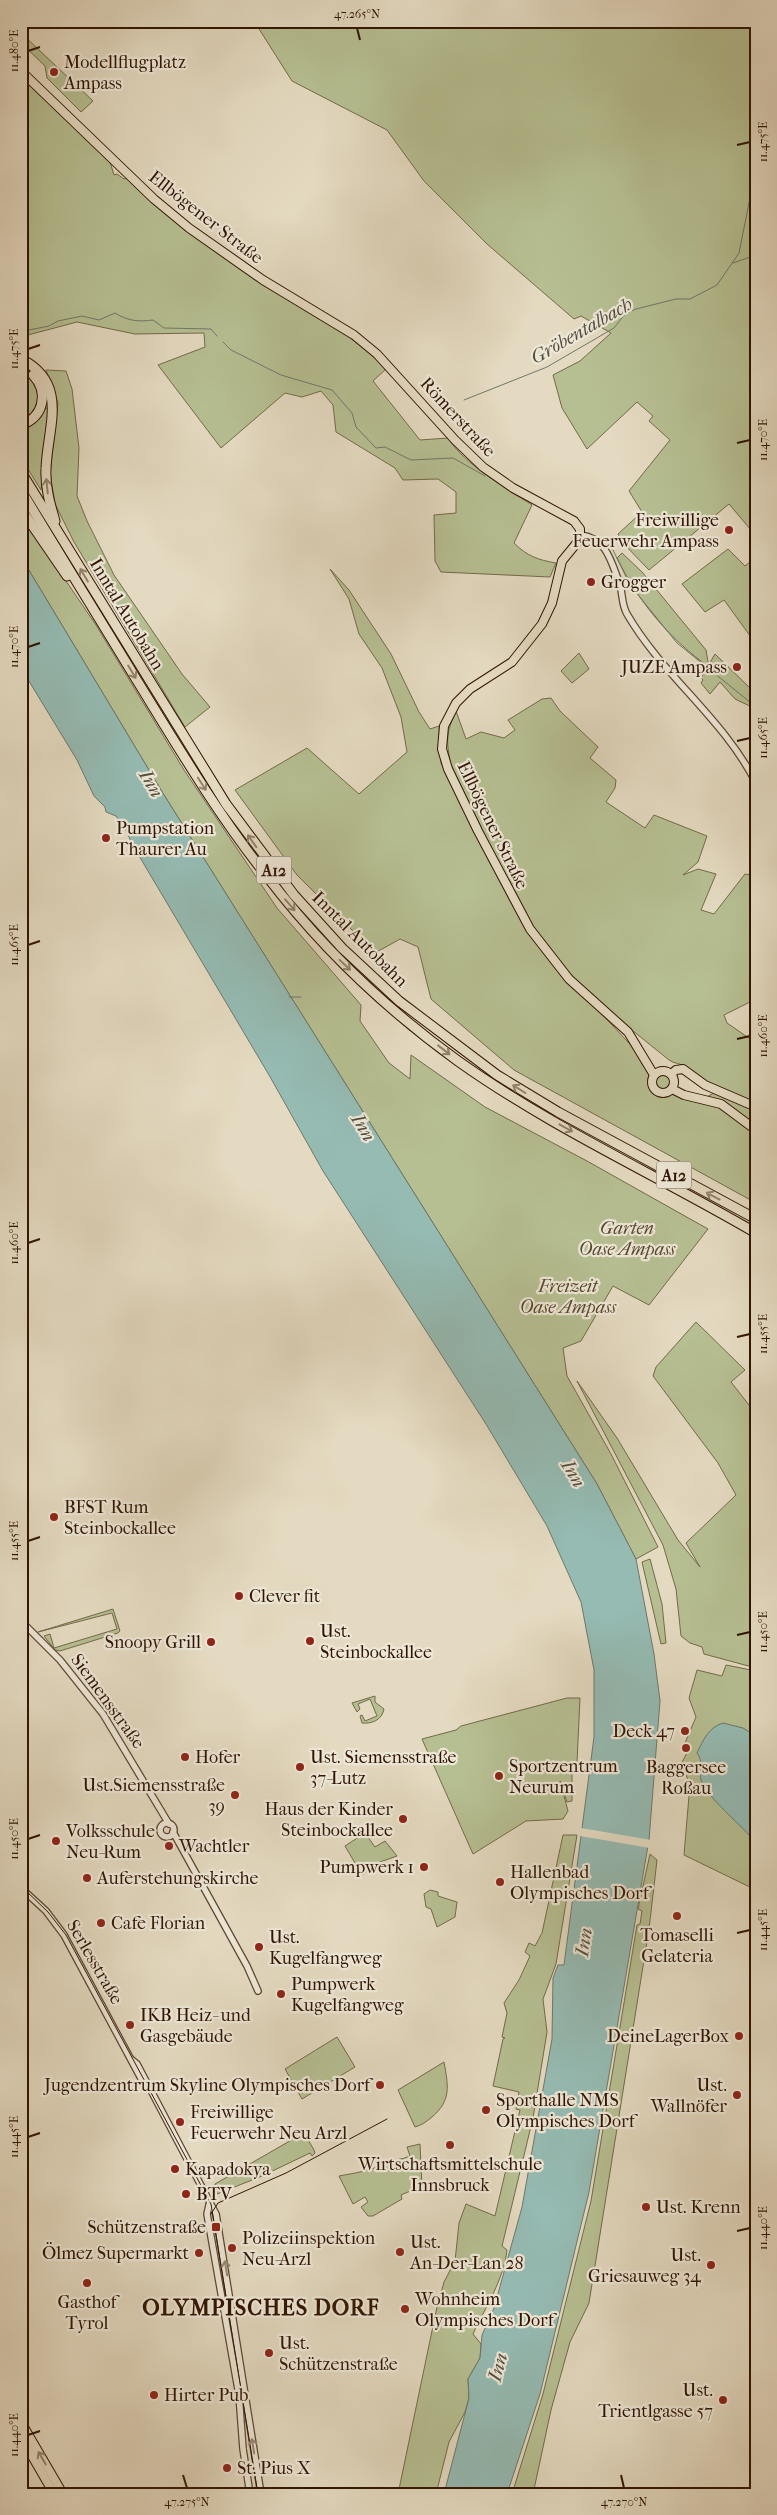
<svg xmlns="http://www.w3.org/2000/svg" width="777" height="2515" font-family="'IM FELL French Canon',serif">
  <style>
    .green { fill: #b6bf92; stroke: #736a49 }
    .water { fill: #95bbb3; stroke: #6d786b }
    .pier { fill: #e4dac1 }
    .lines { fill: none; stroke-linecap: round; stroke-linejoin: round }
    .stream { stroke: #6d786b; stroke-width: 1 }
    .minor-casing { stroke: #5d4630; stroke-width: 8 }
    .major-casing { stroke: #301400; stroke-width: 10 }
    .highway-casing { stroke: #301400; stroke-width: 11 }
    .minor { stroke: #ede7d7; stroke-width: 5.5 }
    .major { stroke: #e4dac1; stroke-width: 8 }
    .highway { stroke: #e4dac1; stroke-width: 9 }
    .tram { stroke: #301400; stroke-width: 1 }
    .oneway { stroke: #93816a }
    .oneway2 { stroke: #988876 }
    .ticks { fill: none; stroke: #301400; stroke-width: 2 }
    .poi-dot { fill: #8f2418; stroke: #ede7d7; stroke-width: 2 }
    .labels { text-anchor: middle; stroke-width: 4.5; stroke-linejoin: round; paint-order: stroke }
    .shield { fill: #ede7d7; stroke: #695340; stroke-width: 1 }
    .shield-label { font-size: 16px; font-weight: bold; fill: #301400 }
    .poi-label { font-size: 18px; fill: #301400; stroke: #ede7d7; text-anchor: start }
    .street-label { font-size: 18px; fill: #301400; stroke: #ede7d7 }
    .park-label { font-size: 18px; font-style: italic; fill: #58472c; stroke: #ede7d7 }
    .water-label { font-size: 19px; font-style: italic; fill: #534e3f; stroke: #ede7d7 }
    .district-label { font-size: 22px; font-weight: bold; letter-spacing: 1px; fill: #301400; stroke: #ede7d7 }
    .neatline { fill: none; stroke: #301400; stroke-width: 2 }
    .ticks-label { font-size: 12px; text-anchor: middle; fill: #301400 }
  </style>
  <rect width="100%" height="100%" fill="#e4dac1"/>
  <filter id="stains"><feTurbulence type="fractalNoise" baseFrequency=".004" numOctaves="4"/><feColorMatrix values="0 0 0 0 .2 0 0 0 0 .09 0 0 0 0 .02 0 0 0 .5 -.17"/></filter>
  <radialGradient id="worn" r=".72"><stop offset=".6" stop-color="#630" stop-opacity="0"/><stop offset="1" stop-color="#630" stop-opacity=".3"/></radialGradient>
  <g class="green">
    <polygon points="254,21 756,21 756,536 729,504 649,570 622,542 618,534 642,512 629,491 670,440 649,421 653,416 637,402 587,449 562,408 553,375 580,361 611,333 581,316 574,319 487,244 424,181 387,130 292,81"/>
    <polygon points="21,33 93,101 81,112 47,78 45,66 21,43"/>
    <path d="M21,77L110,162L114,175L117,174L124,179L127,178L180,225L249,275L348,336L387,368L373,381L420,440L448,438C465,465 506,488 532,505L514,543C527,556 538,560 556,563L550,577L441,572L435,561L434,515L456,513V492L438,479L403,480L395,468L336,432L333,405L321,391L302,397L285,393L221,448L158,365L205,347L204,333L135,334L77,322L28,335L21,330Z"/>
    <polygon points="21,369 37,384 40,403 32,415 21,421"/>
    <polygon points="46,370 66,371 72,389 79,448 77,496 87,521 114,575 182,674 210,707 185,727 74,542 55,504 50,473 58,403"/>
    <polygon points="46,408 50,409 41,490 21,458 21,428 26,426"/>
    <polygon points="21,515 96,625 184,770 277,908 361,1005 360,1021 389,1063 410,1079 411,1055 485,1107 587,1161 708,1229 649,1305 613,1286 581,1341 563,1348 567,1376 611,1454 658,1547 636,1559 597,1484 164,795 21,557"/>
    <polygon points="728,549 745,566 756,557 756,644 724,600 705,612 682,584"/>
    <path d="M622,553L642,572L706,650L708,662L706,665C668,637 638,601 617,558Z"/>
    <path d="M330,569L349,590L391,654L419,712L430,729L439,726L441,763L475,832L510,894L569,979L657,1073L664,1071L672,1075L674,1086L668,1093L697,1102L714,1093C705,1085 696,1073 686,1067C681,1063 674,1064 669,1060C637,1034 603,1008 574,978C517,920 486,837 451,765C446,741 446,733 456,711L466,739L481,732L504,738L515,730L508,720L542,699L551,698L560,711L598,747L590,758L616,780L615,788L606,802L645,828L654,815L707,836L698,862L683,875L698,869L716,874L701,910L714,914L745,874L756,876V999L724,1015L727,1023L756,1043V1203L514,1070L431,999L418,947L400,939L375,953L297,875L235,790L307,748L359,794L407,752L401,717L382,668L359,634L349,599Z"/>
    <polygon points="579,653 589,669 572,683 561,671"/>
    <polygon points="715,654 751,689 749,695 756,702 756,709 735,699 720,682 710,694 701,683 703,680 701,678"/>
    <polygon points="696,1322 745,1370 731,1382 756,1414 756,1668 704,1654 702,1647 690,1643 681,1636 676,1589 663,1545 577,1381 617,1438 678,1540 700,1567 686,1543 736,1495 718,1463 653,1376 656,1367"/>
    <polygon points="650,1559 662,1604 666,1643 661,1644 642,1562"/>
    <polygon points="113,1609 120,1631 118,1633 60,1651 55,1650 44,1636 50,1634 54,1648 117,1629 112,1613 38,1632"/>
    <polygon points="726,1665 756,1671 756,1890 684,1855 690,1784 681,1764 689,1749 685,1743 696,1717 689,1698 697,1670 722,1676"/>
    <path d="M375,1696V1702L384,1709C382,1720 372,1724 362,1723L360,1716L362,1715L365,1721L377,1716L370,1699L358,1704L360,1709L357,1712L352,1703Z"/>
    <polygon points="567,1698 580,1698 577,1762 557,1768 566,1766 572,1774 572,1801 567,1802 560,1781 568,1811 563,1819 526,1821 473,1854 422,1739 456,1730 461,1726"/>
    <polygon points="365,1833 375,1847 385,1841 397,1856 380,1862 362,1875 345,1846"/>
    <path d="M563,1835H577L556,1964L543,1999L547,2032L533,2118L502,2246L507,2250C504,2279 485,2308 473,2334L481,2344L480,2358L468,2379L469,2398L465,2412L449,2442L436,2494H398L437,2307L444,2282L455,2261L459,2223L466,2204L495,2216L520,2110L516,2109L519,2092L493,2086L503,2039L505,2038L502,2037L507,2013L504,2003L519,1980L530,1956L525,1952L529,1943L535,1946L542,1933Z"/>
    <polygon points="650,1854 657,1860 649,1929 589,2303 570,2342 551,2410 533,2494 512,2494 543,2394 591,2201 637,1925 640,1924 642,1911 638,1909"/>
    <polygon points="430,1890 438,1892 438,1896 457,1902 455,1917 437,1927 431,1909 426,1907 424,1894"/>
    <polygon points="337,2037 355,2067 302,2099 285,2069"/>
    <path d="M444,2062C448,2085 452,2100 432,2117C426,2122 422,2125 415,2127L398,2090Z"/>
    <polygon points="303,2131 314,2150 315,2153 312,2156 310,2153 262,2176 217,2194 215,2184 295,2138 294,2135"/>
    <path d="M420,2144L422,2186L401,2195L402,2199L373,2216H368L361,2207L368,2202L365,2197L353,2204L339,2176C355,2173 369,2171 382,2165V2162C392,2160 402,2160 410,2156L407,2147Z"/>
  </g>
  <g class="water">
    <polygon points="21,557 164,795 597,1484 636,1559 654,1654 660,1701 649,1840 589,2192 540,2394 507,2494 444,2494 469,2398 468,2379 480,2358 482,2335 494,2308 522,2207 552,2039 553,1978 558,1965 564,1965 594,1737 594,1670 581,1602 547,1526 486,1424 323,1171 269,1075 132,844 126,830 116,816 106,812 105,807 94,796 77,760 21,668"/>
    <path d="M723,1723L743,1728L756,1736V1843C743,1826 707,1798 701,1780C698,1770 704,1762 697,1753C703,1740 709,1727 723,1723Z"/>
  </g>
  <polygon class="pier" points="581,1828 651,1840 650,1848 580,1836"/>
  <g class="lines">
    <g class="stream">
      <polyline points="733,263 756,255"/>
      <path d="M21,326L29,330L49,326L58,321L82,316L99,320L115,313C128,321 138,322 153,320L164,328L211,329L217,336"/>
      <polyline points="223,342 231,350 281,375 332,390 352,413 356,427 376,448 385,447 411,460 453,458 485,476"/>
      <polyline points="464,400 547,367 614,328 625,314 636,309 676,299 690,299 717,285 739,253 756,168"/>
      <polyline points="613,550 630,585 677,643 756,707"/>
      <polyline points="289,997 301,997"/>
    </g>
    <g class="minor-casing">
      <g id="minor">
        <path d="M581,535C606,538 611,561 619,582C623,592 621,604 627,614C663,676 724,719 756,783"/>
        <polyline points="21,1621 60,1660 103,1714 169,1824"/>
        <circle cx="167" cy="1830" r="7"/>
        <polyline points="173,1832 247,1966 258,1991"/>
        <polyline points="21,1888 46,1911 64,1935 144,2084"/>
        <polyline points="131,2059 137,2064 216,2214 261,2494"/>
        <polyline points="209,2205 207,2214 239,2395 243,2449 250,2494"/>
      </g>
    </g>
    <g class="major-casing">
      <g id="major">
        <polyline points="21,71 154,199 189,228 263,280 354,335 377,354 455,440 483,467 513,488 574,521 580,529 580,539 562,561 552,603 542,624 512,662 470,689 456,703 444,726 442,749 448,769 478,831 530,929 569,979 628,1032 654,1075"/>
        <circle cx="663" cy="1082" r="11"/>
        <polyline points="671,1074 676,1070 683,1069 705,1085 756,1107"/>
        <polyline points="672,1089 684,1095 721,1104 756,1130"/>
        <polyline points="21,2422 63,2494"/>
        <polyline points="21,2437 54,2494"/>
      </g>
    </g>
    <g class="highway-casing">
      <g id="highway">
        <path d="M21,359C70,384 47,428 46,469C45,487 50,504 55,521"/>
        <path d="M21,425C44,417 49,392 33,375"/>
        <polyline points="21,472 226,804 294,895 342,948 399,1001 497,1075 558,1112 756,1219"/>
        <path d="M21,490C58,552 96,613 133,674C175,742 216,812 266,875C320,946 386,1009 458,1061C552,1128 657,1175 756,1233"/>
        <polyline points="21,509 67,576"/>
      </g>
    </g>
    <use href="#minor" class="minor"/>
    <use href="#major" class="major"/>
    <use href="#highway" class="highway"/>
    <g class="tram">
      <polyline points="21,1886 48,1912 66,1935 211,2204 258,2494"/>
      <polyline points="211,2214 218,2203 286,2173 387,2119"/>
    </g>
  </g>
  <defs><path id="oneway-shaft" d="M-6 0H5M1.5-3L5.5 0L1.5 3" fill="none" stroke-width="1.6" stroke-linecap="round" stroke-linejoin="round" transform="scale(1.25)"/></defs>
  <g class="oneway">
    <use href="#oneway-shaft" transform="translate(47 486) rotate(-96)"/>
    <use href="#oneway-shaft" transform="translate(84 575) rotate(-121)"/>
    <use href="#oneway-shaft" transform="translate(132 672) rotate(59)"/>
    <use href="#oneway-shaft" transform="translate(202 784) rotate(57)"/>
    <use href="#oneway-shaft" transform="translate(252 841) rotate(-125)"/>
    <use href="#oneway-shaft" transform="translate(290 905) rotate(49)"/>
    <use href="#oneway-shaft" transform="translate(345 965) rotate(43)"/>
    <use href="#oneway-shaft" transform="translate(444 1050) rotate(38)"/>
    <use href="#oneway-shaft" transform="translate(519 1089) rotate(-148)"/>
    <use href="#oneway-shaft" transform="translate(566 1128) rotate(29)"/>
    <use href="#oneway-shaft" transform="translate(713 1196) rotate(-152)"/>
    <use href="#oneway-shaft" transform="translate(42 2458) rotate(-120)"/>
  </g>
  <g class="oneway2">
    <use href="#oneway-shaft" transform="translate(226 2268) rotate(-99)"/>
    <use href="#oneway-shaft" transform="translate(253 2446) rotate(-99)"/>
  </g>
  <path class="ticks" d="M357,28L360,40M28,51L40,47M737,145L750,142M28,349L40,345M737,443L750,440M28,647L40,643M737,741L750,738M28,945L40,941M737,1039L750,1036M28,1243L40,1239M737,1337L750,1334M28,1541L40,1537M737,1635L750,1632M28,1839L40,1835M737,1933L750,1930M28,2137L40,2133M737,2231L750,2228M28,2435L40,2431M183,2475L187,2488M621,2475L624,2488"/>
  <g class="poi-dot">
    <circle cx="54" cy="72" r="5"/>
    <circle cx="729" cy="530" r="5"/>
    <circle cx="591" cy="582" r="5"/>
    <circle cx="737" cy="667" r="5"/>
    <circle cx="106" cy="838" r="5"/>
    <circle cx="54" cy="1517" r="5"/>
    <circle cx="239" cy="1596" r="5"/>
    <circle cx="310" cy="1641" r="5"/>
    <circle cx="211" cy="1642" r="5"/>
    <circle cx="685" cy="1731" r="5"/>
    <circle cx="686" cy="1748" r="5"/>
    <circle cx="185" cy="1757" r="5"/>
    <circle cx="300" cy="1767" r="5"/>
    <circle cx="499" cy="1776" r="5"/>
    <circle cx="235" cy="1795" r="5"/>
    <circle cx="403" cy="1819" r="5"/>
    <circle cx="56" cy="1841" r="5"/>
    <circle cx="169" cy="1846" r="5"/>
    <circle cx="424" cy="1867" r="5"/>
    <circle cx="87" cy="1878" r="5"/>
    <circle cx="500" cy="1882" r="5"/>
    <circle cx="677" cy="1916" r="5"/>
    <circle cx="101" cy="1923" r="5"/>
    <circle cx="259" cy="1947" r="5"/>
    <circle cx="281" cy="1994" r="5"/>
    <circle cx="130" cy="2025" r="5"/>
    <circle cx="739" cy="2036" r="5"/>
    <circle cx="380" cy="2085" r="5"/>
    <circle cx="737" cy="2095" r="5"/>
    <circle cx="486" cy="2110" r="5"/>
    <circle cx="180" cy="2122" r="5"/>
    <circle cx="450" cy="2145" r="5"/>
    <circle cx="175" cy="2169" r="5"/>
    <circle cx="186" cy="2194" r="5"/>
    <circle cx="646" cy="2207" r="5"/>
    <rect x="211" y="2222" width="10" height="10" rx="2.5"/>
    <circle cx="232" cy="2248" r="5"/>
    <circle cx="400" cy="2252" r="5"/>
    <circle cx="199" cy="2253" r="5"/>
    <circle cx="711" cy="2265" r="5"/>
    <circle cx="87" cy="2283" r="5"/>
    <circle cx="405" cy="2309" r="5"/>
    <circle cx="269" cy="2353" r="5"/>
    <circle cx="154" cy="2395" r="5"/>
    <circle cx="723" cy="2400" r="5"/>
    <circle cx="227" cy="2468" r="5"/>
  </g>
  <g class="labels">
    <g class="shield">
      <rect x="256.5" y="856.5" width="35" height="27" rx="4"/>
      <rect x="656.5" y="1161.5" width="35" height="27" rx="4"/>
    </g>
    <g class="shield-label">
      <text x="274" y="876">A12</text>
      <text x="674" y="1181">A12</text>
    </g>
    <g class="poi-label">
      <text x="64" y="68">Modellflugplatz<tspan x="64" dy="21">Ampass</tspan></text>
      <text x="719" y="526" text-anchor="end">Freiwillige<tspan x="719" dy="21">Feuerwehr Ampass</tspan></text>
      <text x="601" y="588">Grogger</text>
      <text x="727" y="673" text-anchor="end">JUZE Ampass</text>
      <text x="116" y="834">Pumpstation<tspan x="116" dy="21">Thaurer Au</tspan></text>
      <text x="64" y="1513">BFST Rum<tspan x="64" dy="21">Steinbockallee</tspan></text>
      <text x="249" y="1602">Clever fit</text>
      <text x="320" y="1637">Ust.<tspan x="320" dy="21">Steinbockallee</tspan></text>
      <text x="201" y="1648" text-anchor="end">Snoopy Grill</text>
      <text x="675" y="1737" text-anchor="end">Deck 47</text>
      <text x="195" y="1763">Hofer</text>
      <text x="310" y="1763">Ust. Siemensstraße<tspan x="310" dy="21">37-Lutz</tspan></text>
      <text x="509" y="1772">Sportzentrum<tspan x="509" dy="21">Neurum</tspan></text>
      <text x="686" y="1773" text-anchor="middle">Baggersee<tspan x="686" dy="21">Roßau</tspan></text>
      <text x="225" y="1791" text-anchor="end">Ust.Siemensstraße<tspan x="225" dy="21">39</tspan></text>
      <text x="393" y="1815" text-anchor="end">Haus der Kinder<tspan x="393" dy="21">Steinbockallee</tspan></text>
      <text x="66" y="1837">Volksschule<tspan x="66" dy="21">Neu-Rum</tspan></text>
      <text x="179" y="1852">Wachtler</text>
      <text x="414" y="1873" text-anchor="end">Pumpwerk 1</text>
      <text x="510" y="1878">Hallenbad<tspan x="510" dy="21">Olympisches Dorf</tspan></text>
      <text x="97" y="1884">Auferstehungskirche</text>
      <text x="111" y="1929">Cafe Florian</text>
      <text x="677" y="1941" text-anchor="middle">Tomaselli<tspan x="677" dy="21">Gelateria</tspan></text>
      <text x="269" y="1943">Ust.<tspan x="269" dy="21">Kugelfangweg</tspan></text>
      <text x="291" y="1990">Pumpwerk<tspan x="291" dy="21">Kugelfangweg</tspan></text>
      <text x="140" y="2021">IKB Heiz- und<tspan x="140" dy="21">Gasgebäude</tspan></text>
      <text x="729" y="2042" text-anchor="end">DeineLagerBox</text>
      <text x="370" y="2091" text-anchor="end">Jugendzentrum Skyline Olympisches Dorf</text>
      <text x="727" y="2091" text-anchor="end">Ust.<tspan x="727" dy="21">Wallnöfer</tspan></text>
      <text x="496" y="2106">Sporthalle NMS<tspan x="496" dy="21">Olympisches Dorf</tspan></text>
      <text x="190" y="2118">Freiwillige<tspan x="190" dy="21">Feuerwehr Neu Arzl</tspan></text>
      <text x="450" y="2170" text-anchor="middle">Wirtschaftsmittelschule<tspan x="450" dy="21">Innsbruck</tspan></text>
      <text x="185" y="2175">Kapadokya</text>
      <text x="196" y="2200">BTV</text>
      <text x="656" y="2213">Ust. Krenn</text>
      <text x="206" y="2233" text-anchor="end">Schützenstraße</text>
      <text x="242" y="2244">Polizeiinspektion<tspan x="242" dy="21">Neu-Arzl</tspan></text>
      <text x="410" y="2248">Ust.<tspan x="410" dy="21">An-Der-Lan 28</tspan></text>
      <text x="189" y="2259" text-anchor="end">Ölmez Supermarkt</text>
      <text x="701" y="2261" text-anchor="end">Ust.<tspan x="701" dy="21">Griesauweg 34</tspan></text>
      <text x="415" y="2305">Wohnheim<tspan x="415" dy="21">Olympisches Dorf</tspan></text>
      <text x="87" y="2308" text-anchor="middle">Gasthof<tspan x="87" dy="21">Tyrol</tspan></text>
      <text x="279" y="2349">Ust.<tspan x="279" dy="21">Schützenstraße</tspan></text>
      <text x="713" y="2396" text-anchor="end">Ust.<tspan x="713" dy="21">Trientlgasse 57</tspan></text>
      <text x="164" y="2401">Hirter Pub</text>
      <text x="237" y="2474">St. Pius X</text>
    </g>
    <g class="street-label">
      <text transform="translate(206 217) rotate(38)" y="6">Ellbögener Straße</text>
      <text transform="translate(458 417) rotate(47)" y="6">Römerstraße</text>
      <text transform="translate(127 614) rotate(59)" y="6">Inntal Autobahn</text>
      <text transform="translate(493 825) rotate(64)" y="6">Ellbögener Straße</text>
      <text transform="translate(360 939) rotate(45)" y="6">Inntal Autobahn</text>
      <text transform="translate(108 1701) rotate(54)" y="6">Siemensstraße</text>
      <text transform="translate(95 1962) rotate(60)" y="6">Serlesstraße</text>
    </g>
    <g class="park-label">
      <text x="627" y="1234">Garten<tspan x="627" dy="21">Oase Ampass</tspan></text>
      <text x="568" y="1292">Freizeit<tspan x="568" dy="21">Oase Ampass</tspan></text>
    </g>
    <g class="water-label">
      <text transform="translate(581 330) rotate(-30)" y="7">Gröbentalbach</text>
      <text transform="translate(152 783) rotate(60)" y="7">Inn</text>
      <text transform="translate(364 1127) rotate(59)" y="7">Inn</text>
      <text transform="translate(574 1473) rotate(59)" y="7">Inn</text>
      <text transform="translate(583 1942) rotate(-81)" y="7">Inn</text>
      <text transform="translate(497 2367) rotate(-75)" y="7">Inn</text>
    </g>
    <g class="district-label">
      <text x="261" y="2315">OLYMPISCHES DORF</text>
    </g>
  </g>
  <rect width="777" height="2515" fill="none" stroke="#e4dac1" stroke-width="55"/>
  <rect x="28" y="28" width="722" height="2460" class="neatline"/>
  <g class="ticks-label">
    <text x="357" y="18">47.265°N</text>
    <text transform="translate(14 51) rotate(-90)" y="4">11.480°E</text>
    <text transform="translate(763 142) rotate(-90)" y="4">11.475°E</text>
    <text transform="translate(14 349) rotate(-90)" y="4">11.475°E</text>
    <text transform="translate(763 440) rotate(-90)" y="4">11.470°E</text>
    <text transform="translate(14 647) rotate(-90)" y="4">11.470°E</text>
    <text transform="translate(763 738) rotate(-90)" y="4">11.465°E</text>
    <text transform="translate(14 945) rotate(-90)" y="4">11.465°E</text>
    <text transform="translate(763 1036) rotate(-90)" y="4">11.460°E</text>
    <text transform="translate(14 1243) rotate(-90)" y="4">11.460°E</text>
    <text transform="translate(763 1334) rotate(-90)" y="4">11.455°E</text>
    <text transform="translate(14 1541) rotate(-90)" y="4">11.455°E</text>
    <text transform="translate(763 1632) rotate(-90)" y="4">11.450°E</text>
    <text transform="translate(14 1839) rotate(-90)" y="4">11.450°E</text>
    <text transform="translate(763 1930) rotate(-90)" y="4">11.445°E</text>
    <text transform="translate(14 2137) rotate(-90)" y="4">11.445°E</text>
    <text transform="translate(763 2228) rotate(-90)" y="4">11.440°E</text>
    <text transform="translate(14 2435) rotate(-90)" y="4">11.440°E</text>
    <text x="187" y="2506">47.275°N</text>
    <text x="624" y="2506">47.270°N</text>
  </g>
  <rect width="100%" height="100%" filter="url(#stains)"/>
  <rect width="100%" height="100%" fill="url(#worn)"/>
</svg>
